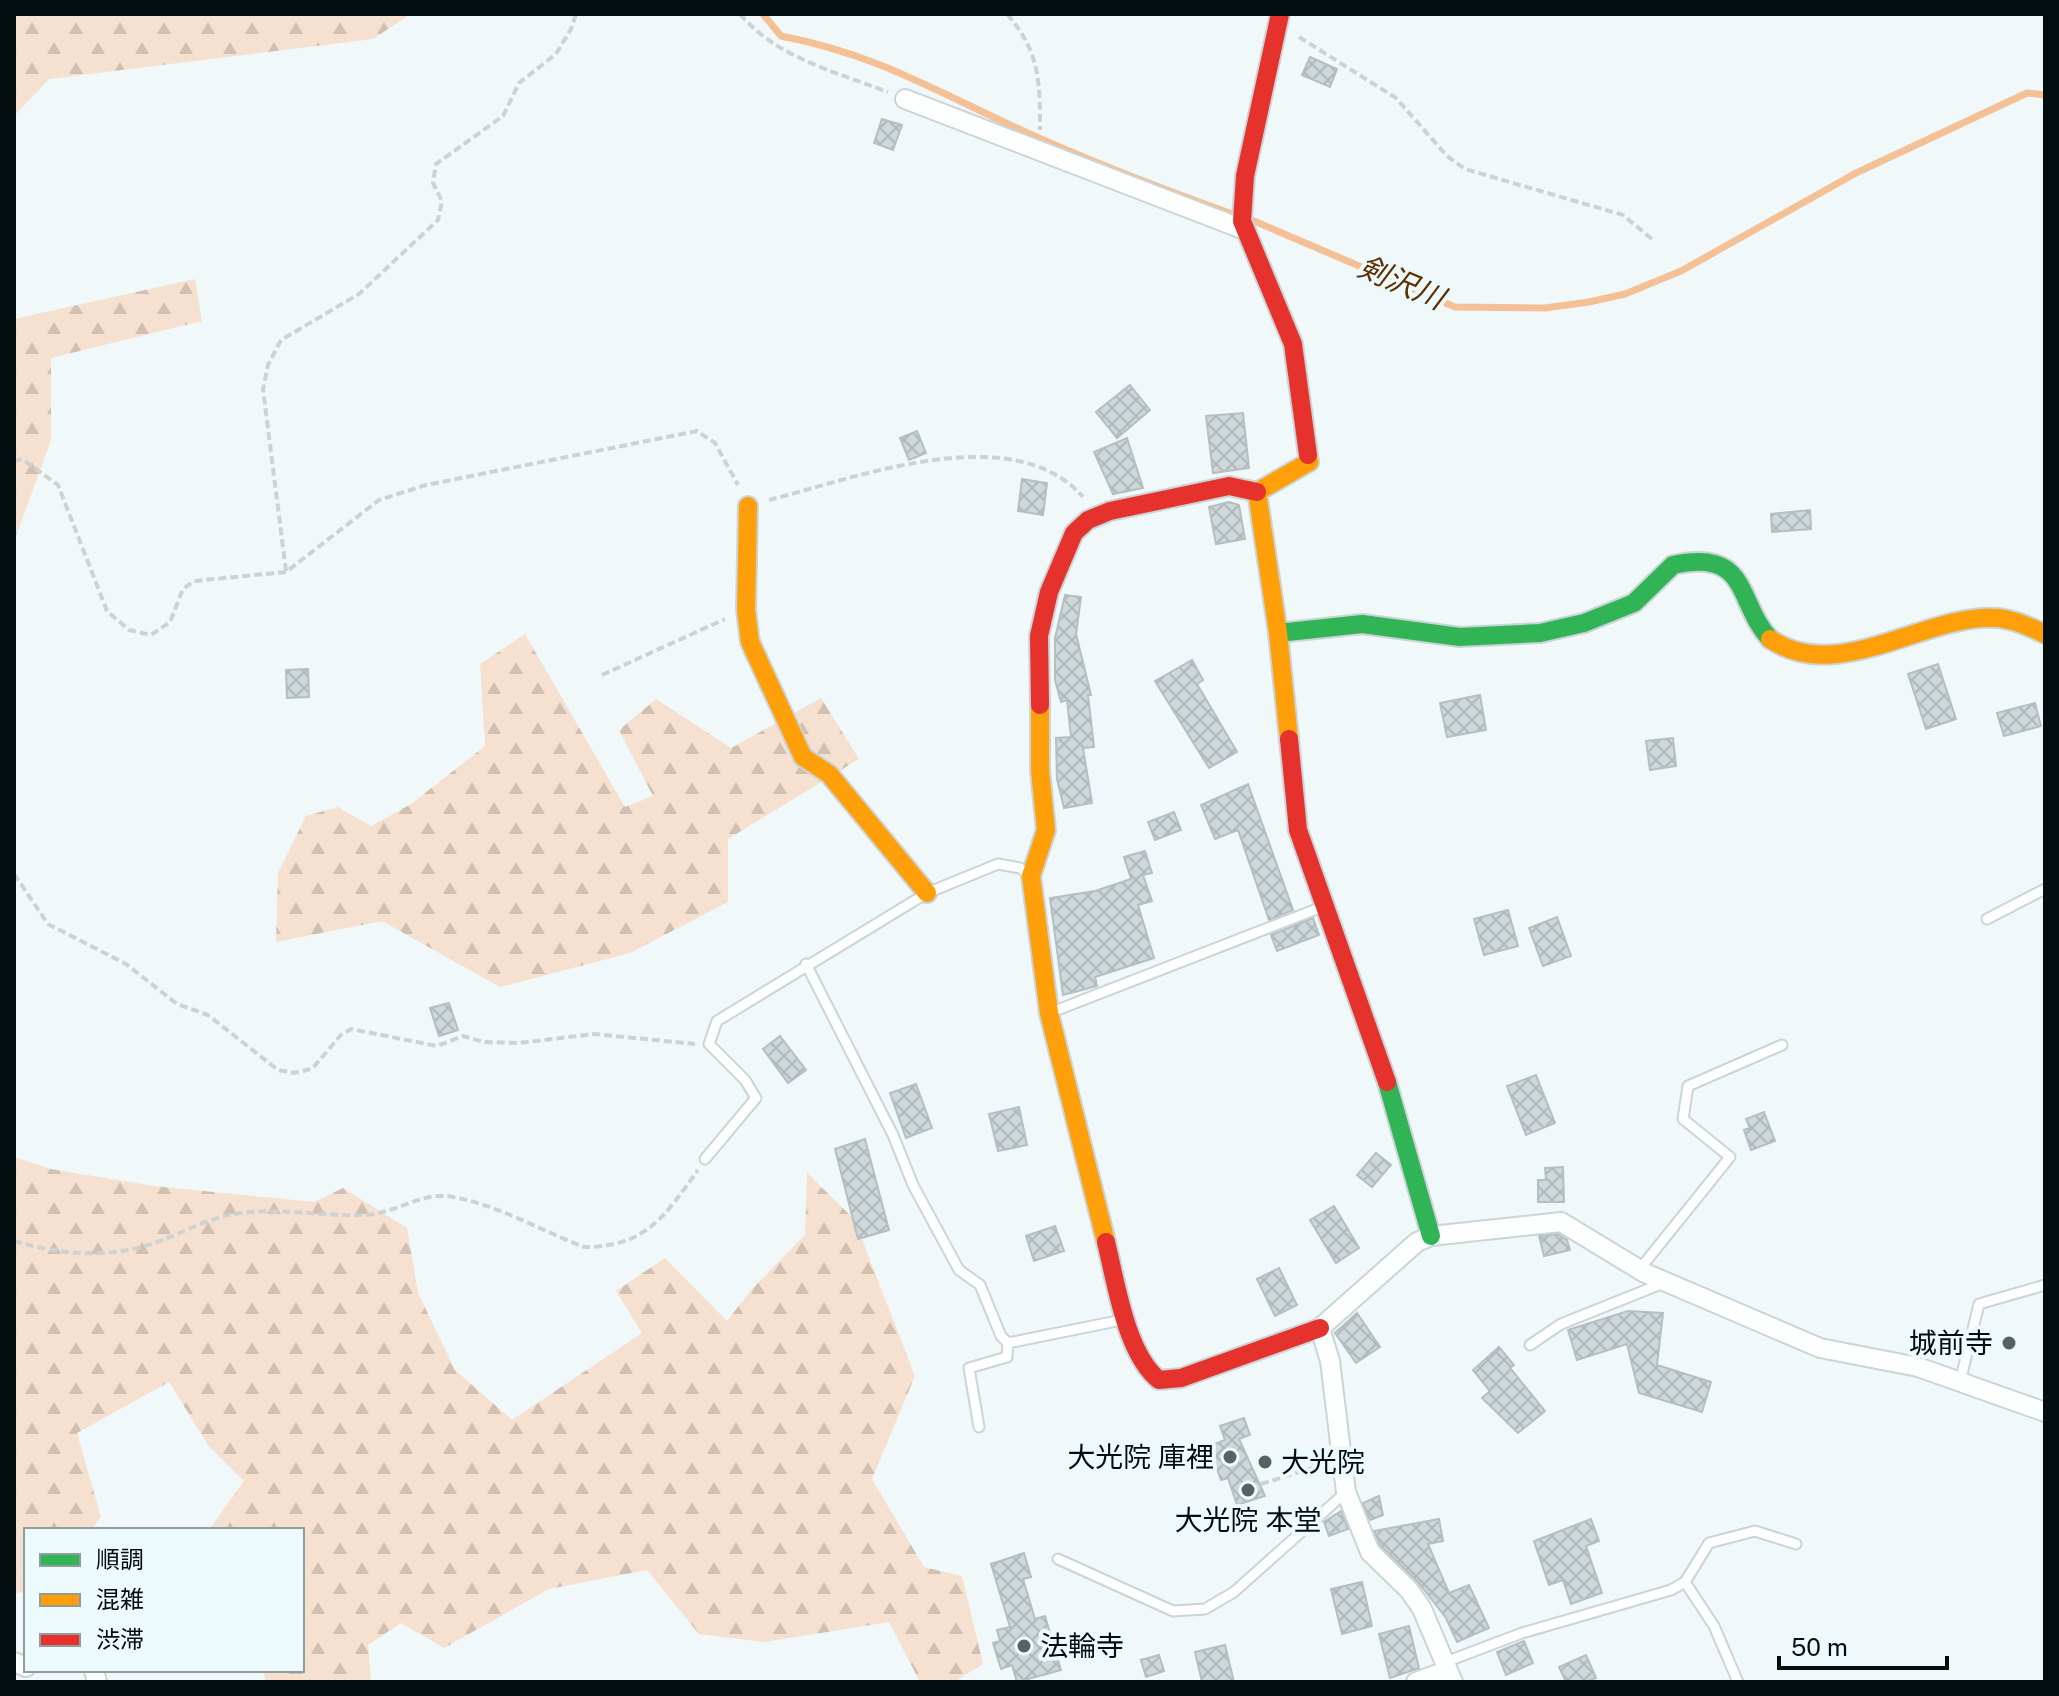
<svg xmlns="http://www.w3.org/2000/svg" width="2059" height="1696" font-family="'Public Sans','Noto Sans JP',sans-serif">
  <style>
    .forest { fill: url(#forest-firs) }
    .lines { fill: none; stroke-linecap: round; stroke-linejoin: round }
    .stream { stroke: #f4c197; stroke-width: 7 }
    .building { fill: url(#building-cross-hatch); stroke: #b5bec0; stroke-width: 2 }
    .lane-casing { stroke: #cbd4d7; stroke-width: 13 }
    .street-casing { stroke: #cbd4d7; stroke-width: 22 }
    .fast-casing { stroke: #cbd4d7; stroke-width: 22 }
    .slow-casing { stroke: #cbd4d7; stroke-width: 22 }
    .jam-casing { stroke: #cbd4d7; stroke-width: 22 }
    .path { stroke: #cfd2d2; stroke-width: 4; stroke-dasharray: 8 4; stroke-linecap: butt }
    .lane { stroke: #fdfefe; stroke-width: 9 }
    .street { stroke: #fdfefe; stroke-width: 18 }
    .fast { stroke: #30b455; stroke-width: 18 }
    .slow { stroke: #ff9f0a; stroke-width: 18 }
    .jam { stroke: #e5322d; stroke-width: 18 }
    .poi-dot { fill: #576062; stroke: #edfafd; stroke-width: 3 }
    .labels { text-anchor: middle; stroke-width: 8; stroke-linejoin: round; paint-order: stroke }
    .poi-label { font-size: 28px; fill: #040e10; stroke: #edfafd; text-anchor: end }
    .water-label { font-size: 30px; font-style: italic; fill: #5e2f00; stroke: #edfafd }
  </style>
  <defs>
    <pattern id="forest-firs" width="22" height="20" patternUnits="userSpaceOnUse" patternTransform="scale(2)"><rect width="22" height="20" fill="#f6e1d1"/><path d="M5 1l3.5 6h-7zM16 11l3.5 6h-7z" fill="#d1c0b2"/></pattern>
    <pattern id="building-cross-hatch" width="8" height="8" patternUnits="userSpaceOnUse" patternTransform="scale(2)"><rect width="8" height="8" fill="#ced8da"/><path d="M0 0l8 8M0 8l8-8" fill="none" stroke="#afb8ba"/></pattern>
  </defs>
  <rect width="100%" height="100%" fill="#f0f8fa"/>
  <g class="forest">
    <polygon points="14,14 411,14 373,39 49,79 14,116"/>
    <polygon points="195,279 202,321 51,358 51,440 14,542 14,319"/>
    <polygon points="525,634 625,807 653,796 619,730 656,699 731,748 821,698 859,759 728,839 728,902 630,953 500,987 382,921 276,942 278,873 306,816 338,807 371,826 411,804 485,746 480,664"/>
    <polygon points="14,1157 51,1169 154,1186 314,1202 343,1188 407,1228 418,1293 455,1370 512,1420 642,1333 616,1291 665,1258 727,1321 752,1289 805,1235 807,1173 854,1219 915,1376 872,1479 924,1567 962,1576 983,1664 954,1682 920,1682 889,1622 765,1642 699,1634 647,1570 549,1589 444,1648 401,1623 368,1645 371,1682 266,1682 263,1670 302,1670 302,1530 209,1530 244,1481 208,1445 169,1382 77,1433 101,1517 91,1530 26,1530 26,1590 14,1595"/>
  </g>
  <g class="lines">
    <g class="stream">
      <path d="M763,14L781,36C870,53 927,86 1008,124C1081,158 1159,188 1235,215"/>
      <polyline points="1247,218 1455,307 1545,308 1589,302 1625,294 1681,271 1856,173 2027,93 2045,95"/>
    </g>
  </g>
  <g class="building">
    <polygon points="1310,57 1337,69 1330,87 1302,75"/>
    <polygon points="882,119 902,125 893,150 874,143"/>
    <polygon points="1130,385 1150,410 1117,438 1096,412"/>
    <polygon points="1243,413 1249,468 1213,473 1206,416"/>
    <polygon points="917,431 926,453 909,460 900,438"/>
    <polygon points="1127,438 1143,488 1113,494 1094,452"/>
    <polygon points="1022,479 1047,483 1043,515 1018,511"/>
    <polygon points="1229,502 1239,505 1245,539 1216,544 1209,507"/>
    <polygon points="1810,510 1811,529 1772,532 1771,514"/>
    <polygon points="1065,595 1081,597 1076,634 1091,695 1088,695 1094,747 1083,748 1092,803 1064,808 1057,779 1056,738 1071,737 1067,700 1061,702 1055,680 1055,638"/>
    <polygon points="1192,660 1203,680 1197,684 1237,752 1209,768 1155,681"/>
    <polygon points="1938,664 1956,719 1926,729 1908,674"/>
    <polygon points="308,669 309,697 287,698 286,670"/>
    <polygon points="1480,695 1486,730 1447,737 1440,703"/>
    <polygon points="2035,703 2041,726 2004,736 1997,713"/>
    <polygon points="1673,738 1676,766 1650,770 1646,741"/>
    <polygon points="1248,784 1293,910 1269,920 1238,830 1215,839 1201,805"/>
    <polygon points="1174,812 1181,830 1155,840 1148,822"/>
    <polygon points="1145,851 1152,873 1143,875 1152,901 1138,905 1154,958 1095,977 1097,986 1063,995 1050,898 1095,891 1131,879 1124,857"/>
    <polygon points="1508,910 1518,946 1484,955 1474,919"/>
    <polygon points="1557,917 1571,956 1543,966 1529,928"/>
    <polygon points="1313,918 1319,935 1277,951 1271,935"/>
    <polygon points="449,1003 458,1030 439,1036 430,1008"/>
    <polygon points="780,1036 806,1070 788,1083 763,1049"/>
    <polygon points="1536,1075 1555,1123 1526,1135 1507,1086"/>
    <polygon points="916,1084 932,1128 906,1138 890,1093"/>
    <polygon points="1019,1107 1027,1145 998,1151 989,1114"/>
    <polygon points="1764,1112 1775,1141 1751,1150 1744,1130 1750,1128 1746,1119"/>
    <polygon points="865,1139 889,1230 858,1239 835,1149"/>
    <polygon points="1376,1153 1391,1165 1372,1187 1357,1175"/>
    <polygon points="1563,1167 1564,1202 1538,1202 1538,1180 1546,1180 1545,1168"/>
    <polygon points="1334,1206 1359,1248 1336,1263 1310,1220"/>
    <polygon points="1055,1226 1064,1251 1034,1261 1026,1236"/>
    <polygon points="1558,1234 1567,1240 1570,1250 1544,1256 1539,1236"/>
    <polygon points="1279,1268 1297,1305 1275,1316 1257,1279"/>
    <polygon points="1628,1311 1663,1313 1657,1365 1711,1382 1702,1412 1639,1393 1627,1344 1577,1360 1568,1330"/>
    <polygon points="1357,1313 1380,1347 1356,1363 1335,1333"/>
    <polygon points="1499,1347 1514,1365 1510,1368 1545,1411 1518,1433 1482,1398 1490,1391 1473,1370"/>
    <polygon points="1244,1418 1250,1435 1239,1439 1265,1496 1237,1505 1228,1478 1221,1480 1209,1446 1225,1440 1220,1426"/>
    <polygon points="1379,1496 1383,1515 1370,1520 1363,1503"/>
    <polygon points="1341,1511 1348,1529 1329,1536 1324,1522"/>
    <polygon points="1439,1519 1443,1541 1428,1544 1449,1593 1469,1585 1489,1628 1457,1642 1446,1618 1418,1582 1380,1545 1374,1531"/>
    <polygon points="1591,1519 1599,1541 1586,1546 1602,1593 1571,1604 1563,1580 1549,1585 1534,1541"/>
    <polygon points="1024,1553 1031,1577 1023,1579 1035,1619 1045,1616 1061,1670 1017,1682 1012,1665 1001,1669 993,1643 1000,1641 997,1630 1010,1627 991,1564"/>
    <polygon points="1362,1582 1372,1626 1342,1634 1331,1589"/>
    <polygon points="1409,1626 1419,1668 1390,1678 1379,1634"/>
    <polygon points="1524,1641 1533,1663 1506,1675 1497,1652"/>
    <polygon points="1225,1645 1234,1682 1202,1682 1195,1652"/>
    <polygon points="1159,1655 1164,1671 1146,1677 1141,1660"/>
    <polygon points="1586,1655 1596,1678 1585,1682 1566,1682 1559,1667"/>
  </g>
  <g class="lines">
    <g class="lane-casing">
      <g id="lane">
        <polyline points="1987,919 2045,889"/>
        <polyline points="806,964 893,1135 913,1185 959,1270 980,1285 1001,1336 1008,1343 1122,1320"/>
        <polyline points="1052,1012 1322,907"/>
        <polyline points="705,1159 756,1098 745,1080 709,1044 717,1021 927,893 998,864 1020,868 1030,875"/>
        <polyline points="1639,1270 1730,1157 1683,1119 1688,1086 1782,1045"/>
        <polyline points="1530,1345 1561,1324 1666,1282"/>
        <polyline points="1960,1382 1979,1304 2045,1285"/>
        <polyline points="979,1427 969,1368 1007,1357 1008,1343"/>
        <polyline points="1058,1559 1173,1611 1205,1609 1234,1592 1346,1492"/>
        <polyline points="1685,1582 1714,1626 1738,1682"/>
        <polyline points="1443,1663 1522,1633 1671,1590 1685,1582 1709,1543 1755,1531 1796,1544"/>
      </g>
    </g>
    <g class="street-casing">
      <g id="street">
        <polyline points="905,99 1245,230"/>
        <polyline points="14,1662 26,1667"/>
        <polyline points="94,1670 97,1682"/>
        <polyline points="1416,1682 1446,1671"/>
        <polyline points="1453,1682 1422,1609 1409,1590 1370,1552 1346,1492 1330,1361 1320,1328 1417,1242 1431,1236 1561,1222 1645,1273 1820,1348 1918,1367 2045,1412"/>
      </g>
    </g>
    <g class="fast-casing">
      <g id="fast">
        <path d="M1278,633L1362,624L1460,637L1540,633L1584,623L1634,603L1673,565C1750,548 1736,602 1770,639"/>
        <polyline points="1387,1082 1431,1236"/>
      </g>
    </g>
    <g class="slow-casing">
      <g id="slow">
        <polyline points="748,506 746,610 750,642 803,757 829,774 927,893"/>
        <path d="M1770,639C1839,686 1927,612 1998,618C2015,620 2030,627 2045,634"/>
        <polyline points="1040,705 1040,770 1046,830 1031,876 1049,1013 1106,1242"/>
        <polyline points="1289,739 1278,633 1257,492 1309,462 1308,455"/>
      </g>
    </g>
    <g class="jam-casing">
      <g id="jam">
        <polyline points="1280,14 1245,176 1242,221 1293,344 1308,455"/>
        <polyline points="1040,705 1039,636 1049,592 1074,533 1088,520 1110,511 1229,486 1257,492"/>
        <polyline points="1289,739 1298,830 1387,1082"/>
        <path d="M1106,1242C1116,1282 1126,1354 1159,1380L1181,1378L1320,1328"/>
      </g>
    </g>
    <g class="path">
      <path d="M740,14C777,58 836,72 888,92"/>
      <path d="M1007,14C1040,52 1040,82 1040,130"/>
      <polyline points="1299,37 1396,98 1447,156 1465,169 1623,215 1653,240"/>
      <polyline points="14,461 22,459 58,485 107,611 129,630 151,635 170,622 183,589 194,581 286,572 379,500 426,485 697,431 715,443 738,485"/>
      <path d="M769,500C856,478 1013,417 1083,497"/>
      <polyline points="286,571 263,389 268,365 281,340 359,294 438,220 442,201 433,183 436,164 503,116 519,83 556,54 571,29 576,14"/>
      <polyline points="602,675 725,619"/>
      <polyline points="14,874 48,924 126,964 177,1004 208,1015 278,1070 293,1073 312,1069 341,1035 351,1029 437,1046 463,1036 484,1042 519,1043 594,1034 695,1044"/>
      <path d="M14,1241C66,1256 112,1259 163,1240C183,1232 204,1221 225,1216C271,1205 319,1217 365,1215C397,1213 422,1191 453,1197C498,1205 542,1231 584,1247C646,1247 665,1216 698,1170"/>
      <polyline points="1261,1484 1325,1464"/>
    </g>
    <use href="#lane" class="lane"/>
    <use href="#street" class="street"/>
    <use href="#fast" class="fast"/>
    <use href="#slow" class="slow"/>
    <use href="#jam" class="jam"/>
  </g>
  <g class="poi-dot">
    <circle cx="2009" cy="1343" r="8"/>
    <circle cx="1230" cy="1457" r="8"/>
    <circle cx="1265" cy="1462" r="8"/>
    <circle cx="1248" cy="1490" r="8"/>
    <circle cx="1024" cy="1646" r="8"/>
  </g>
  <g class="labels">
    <g class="poi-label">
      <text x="1993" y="1353">城前寺</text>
      <text x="1214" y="1467">大光院 庫裡</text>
      <text x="1281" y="1472" text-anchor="start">大光院</text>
      <text x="1248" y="1530" text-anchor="middle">大光院 本堂</text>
      <text x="1040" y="1656" text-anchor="start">法輪寺</text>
    </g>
    <g class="water-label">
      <text transform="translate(1401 283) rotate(23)" y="10">剣沢川</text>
    </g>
  </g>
  <rect width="2059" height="1696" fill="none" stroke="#040e10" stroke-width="32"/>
  <rect x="24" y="1528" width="280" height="144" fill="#edfafd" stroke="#909c9e" stroke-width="2"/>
  <rect x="40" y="1554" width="40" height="12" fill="#30b455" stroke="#909c9e" stroke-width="2"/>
  <text x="96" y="1568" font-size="24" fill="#040e10">順調</text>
  <rect x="40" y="1594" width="40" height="12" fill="#ff9f0a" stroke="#909c9e" stroke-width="2"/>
  <text x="96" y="1608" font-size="24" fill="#040e10">混雑</text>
  <rect x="40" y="1634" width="40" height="12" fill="#e5322d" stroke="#909c9e" stroke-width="2"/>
  <text x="96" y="1648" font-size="24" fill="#040e10">渋滞</text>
  <path d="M1779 1656v12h168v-12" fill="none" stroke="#040e10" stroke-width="4"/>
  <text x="1791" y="1656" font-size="24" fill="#040e10" stroke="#edfafd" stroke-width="6" paint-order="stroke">50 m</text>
</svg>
